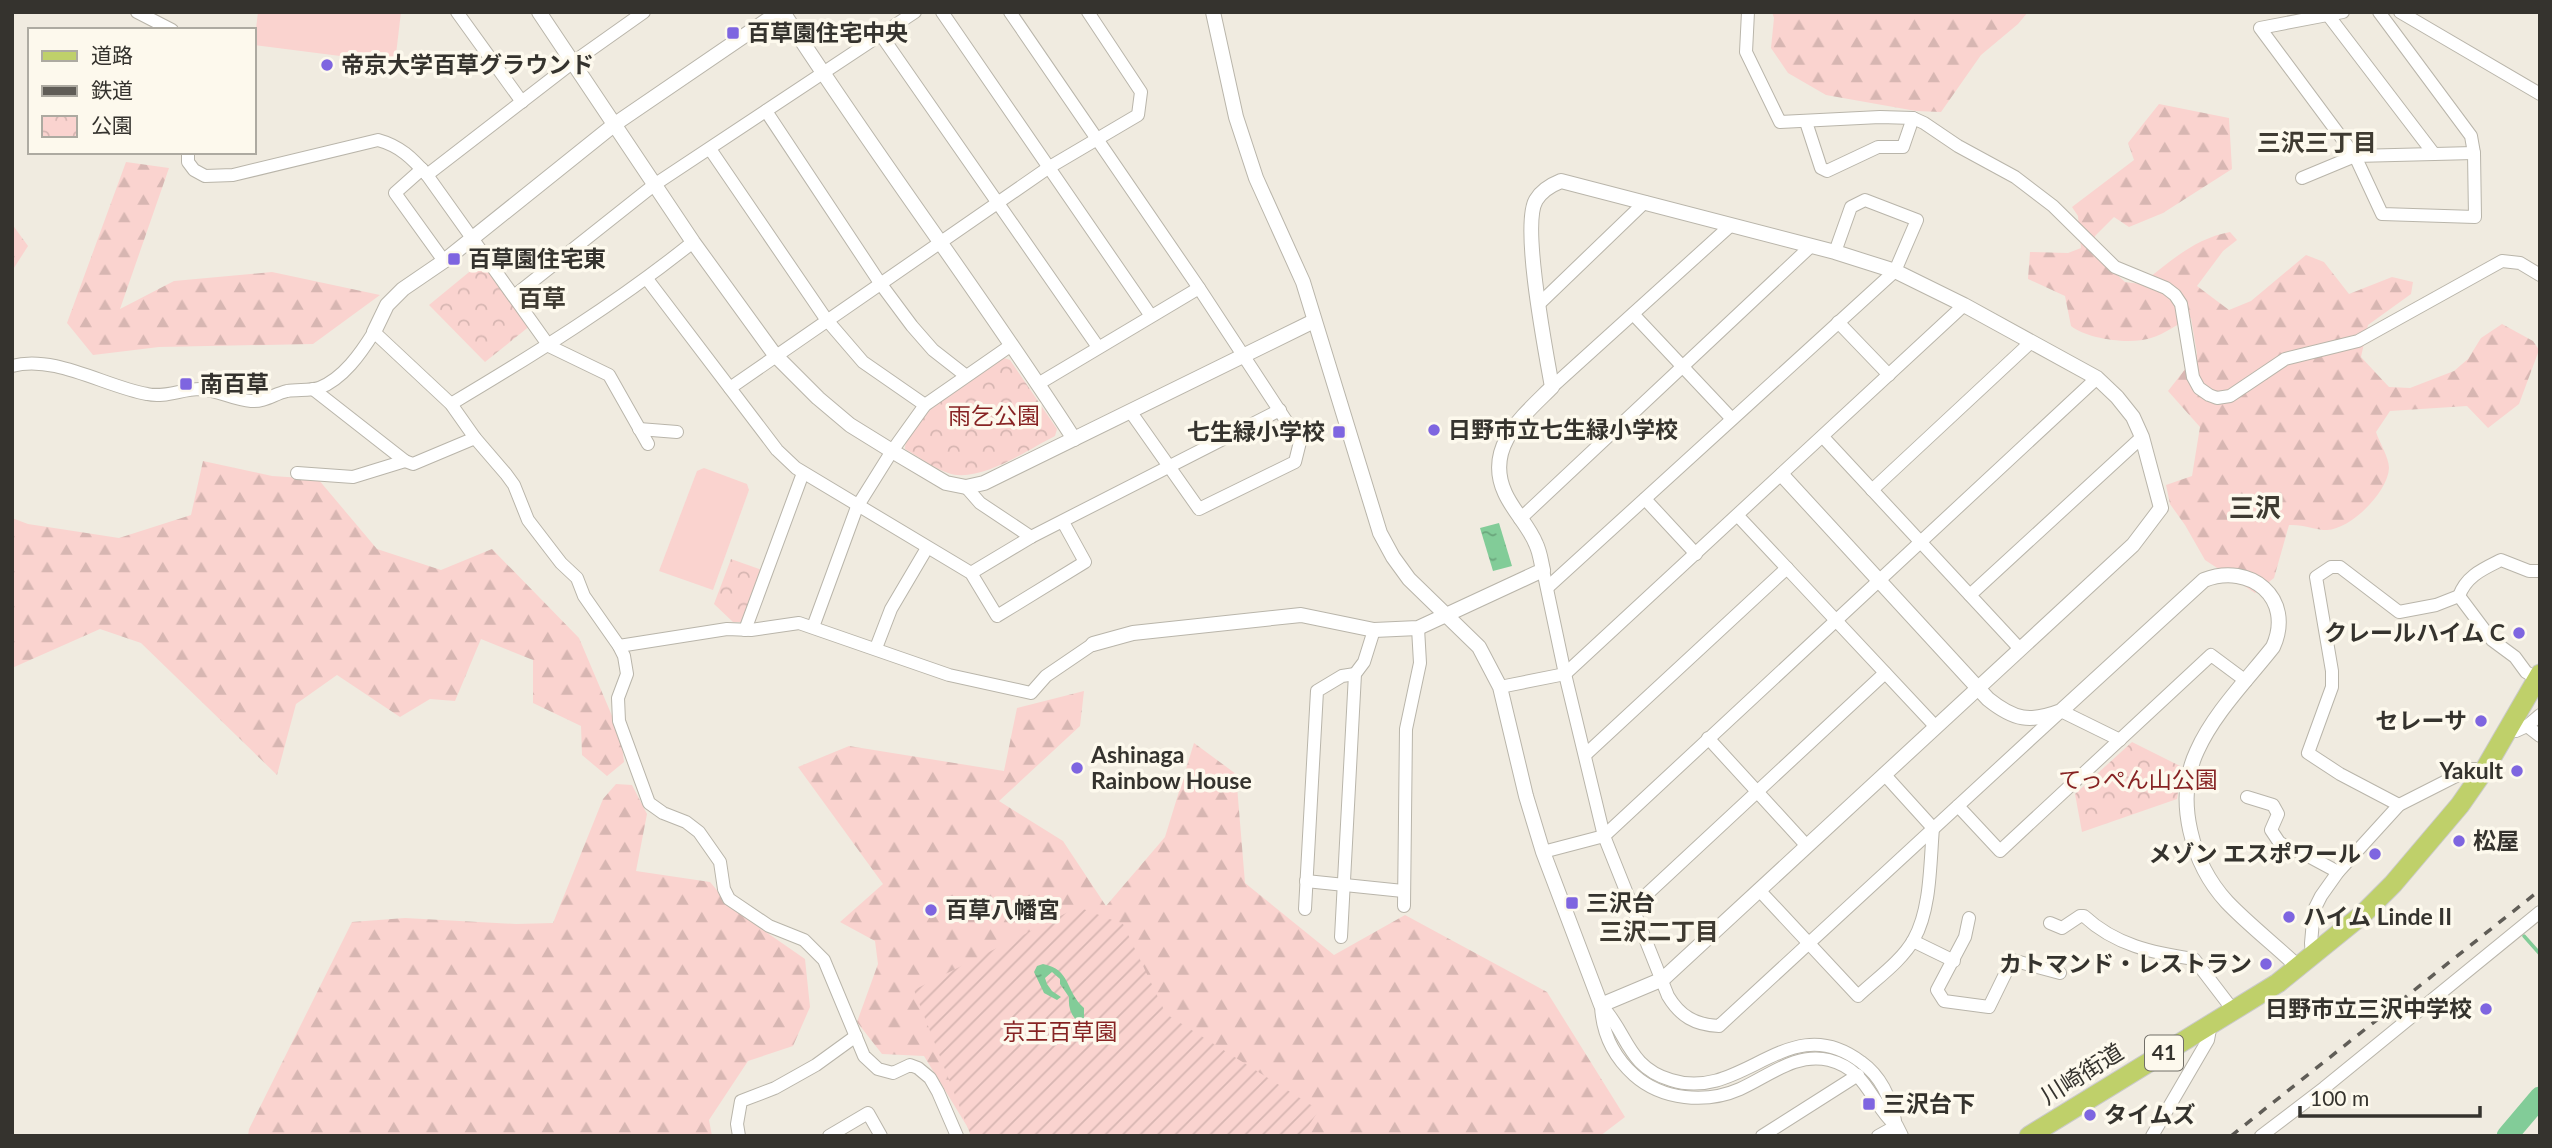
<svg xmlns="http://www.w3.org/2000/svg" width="2552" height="1148" font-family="Lato,'Noto Sans JP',sans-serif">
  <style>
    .forest { fill: url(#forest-firs) }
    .park { fill: url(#park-crowns) }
    .garden { fill: url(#garden-furrows) }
    .pitch { fill: #fad3cf }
    .water { fill: url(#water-ripples) }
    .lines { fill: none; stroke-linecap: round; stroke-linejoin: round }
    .stream { stroke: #82cc98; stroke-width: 3.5 }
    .river { stroke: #82cc98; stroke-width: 21 }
    .minor-casing { stroke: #b9b5aa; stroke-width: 14 }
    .tertiary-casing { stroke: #b9b5aa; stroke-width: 16 }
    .primary-casing { stroke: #cacac9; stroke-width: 21 }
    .minor { stroke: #fff; stroke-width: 12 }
    .tertiary { stroke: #fff; stroke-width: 14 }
    .primary { stroke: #bfd06a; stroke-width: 19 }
    .rail { stroke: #605d57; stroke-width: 3.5; stroke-dasharray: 9 9; stroke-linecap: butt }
    .poi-dot { fill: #7e65e0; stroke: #fdf9ed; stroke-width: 2.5 }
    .labels { text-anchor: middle; stroke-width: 7; stroke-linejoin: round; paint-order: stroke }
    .shield { fill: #fdf9ed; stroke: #716e67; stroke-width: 2 }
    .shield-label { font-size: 21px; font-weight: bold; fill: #35332e }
    .poi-label { font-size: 23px; font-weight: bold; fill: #35332e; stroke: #fdf9ed; text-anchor: start }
    .park-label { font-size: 23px; fill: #872323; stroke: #fdf9ed }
    .street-label { font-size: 23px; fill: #35332e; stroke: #fdf9ed }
    .neighbourhood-label { font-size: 24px; font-weight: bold; fill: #3f3b32; stroke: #fdf9ed }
    .quarter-label { font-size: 26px; font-weight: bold; fill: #3f3b32; stroke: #fdf9ed }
  </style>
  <defs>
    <pattern id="forest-firs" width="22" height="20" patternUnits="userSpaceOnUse" patternTransform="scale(1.75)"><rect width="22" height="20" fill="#fad3cf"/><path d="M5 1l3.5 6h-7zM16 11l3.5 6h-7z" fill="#d7b6b2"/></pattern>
    <pattern id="park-crowns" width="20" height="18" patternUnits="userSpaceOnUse" patternTransform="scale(1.75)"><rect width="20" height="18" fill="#fad3cf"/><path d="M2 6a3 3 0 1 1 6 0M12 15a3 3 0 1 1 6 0" fill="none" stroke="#d7b6b2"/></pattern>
    <pattern id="garden-furrows" width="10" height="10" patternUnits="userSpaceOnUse" patternTransform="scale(1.75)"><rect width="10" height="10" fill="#fad3cf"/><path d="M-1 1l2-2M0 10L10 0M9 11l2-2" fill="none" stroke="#d7b6b2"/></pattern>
    <pattern id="water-ripples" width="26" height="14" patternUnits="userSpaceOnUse" patternTransform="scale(1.75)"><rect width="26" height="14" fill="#82cc98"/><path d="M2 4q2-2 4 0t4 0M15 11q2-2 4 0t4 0" fill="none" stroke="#6ba67c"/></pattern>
  </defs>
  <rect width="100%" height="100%" fill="#f0ebe0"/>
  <g class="forest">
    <polygon points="1772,12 2028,12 2018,24 1981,55 1941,112 1916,111 1826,95 1788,73 1771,48 1774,18"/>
    <path d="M2159,104L2229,118L2232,169L2163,213L2129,227L2114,217L2095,236L2094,254L2125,282L2141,284C2170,262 2193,239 2230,232L2237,240L2223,251L2197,286L2229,310L2251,301L2306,255L2324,262L2349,294L2392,277L2413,282L2411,294L2368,325L2361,357L2389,387L2410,388L2454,371L2468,359L2481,338L2502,324L2533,341L2539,350L2519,404L2488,428L2467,406L2390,411L2376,432C2379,442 2389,457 2389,468C2388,492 2351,529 2327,530C2315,530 2302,524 2289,525L2274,578L2255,593L2205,560L2185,525L2170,504L2166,485L2192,476L2200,427L2168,391L2197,354L2191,318C2178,323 2165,334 2151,338C2130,345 2087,339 2071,326L2065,296L2028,279L2030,252L2068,253L2081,248L2078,216L2072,207L2134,160L2128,143Z"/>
    <polygon points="126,162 169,168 120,309 174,281 272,272 380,295 313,344 159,347 93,355 67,323"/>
    <polygon points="12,224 28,246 12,271"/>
    <polygon points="203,461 272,476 318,479 377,549 441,570 492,549 579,638 621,737 624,762 607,776 582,755 581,726 533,703 533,660 481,639 455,701 430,699 400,717 337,675 296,704 277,775 141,643 100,629 12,668 12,518 28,524 119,538 191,515"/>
    <polygon points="1084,691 1080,726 999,801 1063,841 1106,906 1165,837 1194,743 1236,774 1245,883 1334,955 1405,915 1547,992 1625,1117 1600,1136 973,1136 924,1056 882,1054 857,1022 878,964 875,941 840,922 883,884 798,767 849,746 1004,771 1017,708"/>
    <polygon points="616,784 632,785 647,814 636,871 710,882 734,910 805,959 810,1007 793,1046 748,1061 709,1120 712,1136 248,1136 249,1129 352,922 405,918 516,924 553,923 603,799"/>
  </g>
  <g class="park">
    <polygon points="485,259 531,325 485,362 429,305"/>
    <path d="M1001,357L1010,360L1057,429L1055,436C1027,450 979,484 948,473C933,468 919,457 905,449C907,416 976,376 1001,357Z"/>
    <polygon points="731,559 762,570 745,619 741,622 733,622 714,604"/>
    <polygon points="2132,742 2182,767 2177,799 2082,832 2075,794"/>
  </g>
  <polygon class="garden" points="1078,907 1123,924 1166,1014 1319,1110 1302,1136 971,1136 914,990"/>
  <g class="pitch">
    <polygon points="258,12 401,12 395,63 254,45"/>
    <polygon points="704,468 747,484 749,490 713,590 659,571 697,471"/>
  </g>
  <g class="water">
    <polygon points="1499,523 1512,566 1493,571 1480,528"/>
    <path d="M1043,964C1071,969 1065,991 1084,1008V1019L1089,1025H1082C1072,1018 1068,1009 1069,997L1060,984V979L1052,972L1045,978L1047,984L1052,991L1061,997L1057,1000L1044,993L1034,972L1037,966Z"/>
  </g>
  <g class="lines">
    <polyline class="stream" points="2524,936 2540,954"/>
    <polyline class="river" points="2507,1136 2540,1097"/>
    <g class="minor-casing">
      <g id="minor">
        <polyline points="137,12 172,30"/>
        <polyline points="457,12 522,102"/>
        <polyline points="942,12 1151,316"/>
        <polyline points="1010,12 1199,288 1300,442 1295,462 1199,509 1130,411"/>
        <polyline points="1748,12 1746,52 1780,122 1880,117 1913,118 1924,123 1958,146 2015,177 2053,206 2115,267 2166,288 2175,295 2181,304 2193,377 2199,388 2209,395 2217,398 2230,396 2285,359 2358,341 2502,261 2520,263 2540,275"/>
        <polyline points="2343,12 2260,28 2355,156 2382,214 2475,217 2474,153 2471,136 2379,12"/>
        <polyline points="2400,12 2540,94"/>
        <polyline points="2328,15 2434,154"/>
        <polyline points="881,35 1098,347"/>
        <polyline points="766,111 880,283 912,326 933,350 965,375"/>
        <polyline points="1806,122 1821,168 1827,171 1878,147 1903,147 1913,118"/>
        <polyline points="710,149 826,319 863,362 925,405"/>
        <path d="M188,152V162L194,170L205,176L233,175L378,140C400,146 412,158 427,175L549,346L609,375L648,444"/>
        <polyline points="422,169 395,193 444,261"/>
        <polyline points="427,175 572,63 644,12"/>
        <polyline points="2302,178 2355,156 2474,153"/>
        <polyline points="647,279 777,450 796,468 971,573 997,616 1085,562 1063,522"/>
        <polyline points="514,296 654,185 915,12"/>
        <polyline points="1538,305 1645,202"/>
        <polyline points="1633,314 1732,419"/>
        <polyline points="1838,322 1889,375"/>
        <path d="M12,366C54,354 106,387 147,394C165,398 182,389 200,389C218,390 234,400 251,401C265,402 274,394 287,391C297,389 309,391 319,388C343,379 361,353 374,332L451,404L475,438L506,474L514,485L528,520L561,563L577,578L584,596L619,646L624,656L627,674L618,698L619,721L649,803L663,813L686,822L699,832L720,862L724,889L729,899L769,926L804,940L824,960L864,1056L878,1069L893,1073L910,1065L918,1068L930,1078L938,1092L957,1136"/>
        <polyline points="1038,384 1199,288"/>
        <polyline points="1552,387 1730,226"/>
        <polyline points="730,388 1048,168 1138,115 1141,92 1088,12"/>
        <polyline points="313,389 405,461 413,464 475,438"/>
        <path d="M451,404C535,354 617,303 693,242"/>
        <polyline points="639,429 677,432"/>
        <polyline points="1823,437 2020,649"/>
        <polyline points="297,473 353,477 405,461"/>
        <polyline points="966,487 980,503 1031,537"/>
        <polyline points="1872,490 2031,342"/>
        <polyline points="1645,499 1696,554"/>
        <polyline points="1738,516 1935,726"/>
        <polyline points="1520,519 1810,247"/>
        <path d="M1543,570L1565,674L1604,836L1668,996C1680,1016 1695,1025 1719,1026L2061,711L2120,740"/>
        <polyline points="971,573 1031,537 1280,410"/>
        <polyline points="1548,587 1895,271 1917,220 1865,200 1851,207 1835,252"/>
        <polyline points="1970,595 2142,437"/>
        <path d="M2459,596C2466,576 2483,569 2501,560L2529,571H2540"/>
        <polyline points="813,627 857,507 892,451 925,405 1010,346"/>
        <polyline points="745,630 803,473"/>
        <polyline points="619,646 727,629 751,630 799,623 949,675 1031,693 1046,676 1093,644"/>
        <polyline points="876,648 891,609 927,548"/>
        <polyline points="1500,687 1565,674 1964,305"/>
        <polyline points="2527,726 2540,715"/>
        <polyline points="2509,727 2516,731 2527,726 2540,736"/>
        <polyline points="1708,738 1806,845"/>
        <polyline points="1585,755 1787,568"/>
        <polyline points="2247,797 2273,805 2278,814 2271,830 2279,842 2291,850 2299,851 2338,872"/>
        <polyline points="2399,805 2340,774 2308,753 2332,687 2332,671 2316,577 2331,567 2340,567 2399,612 2436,605 2459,596 2492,640 2515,657 2526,672 2531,675 2540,675"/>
        <polyline points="1958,806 2000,851 2211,655 2246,681"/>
        <polyline points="1543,852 1604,836 2097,378"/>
        <polyline points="1306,881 1403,891"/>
        <path d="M1759,890L1858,996C1876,979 1902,961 1914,939C1931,909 1930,862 1933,828L1884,774"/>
        <polyline points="1404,906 1406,729 1420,663 1418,628"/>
        <polyline points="1632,908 1885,673"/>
        <polyline points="1305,909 1317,691 1342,676 1355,674"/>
        <polyline points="1969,918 1965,937 1937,990 1944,1001 1989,1007 2012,960 2060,973"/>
        <path d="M2050,923L2062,928L2080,916H2084C2115,945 2153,953 2194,959L2233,1010"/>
        <polyline points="1341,937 1355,674 1364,662 1374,630"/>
        <polyline points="1913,941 1954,961"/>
        <polyline points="2312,957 2311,943 2314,910 2321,896 2338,872 2399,805 2470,769 2485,769"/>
        <path d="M1601,1005C1602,1034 1613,1056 1634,1075C1662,1100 1706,1104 1740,1089C1769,1076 1796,1052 1829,1060C1868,1070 1870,1103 1896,1126"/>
        <path d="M1601,1005C1628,1033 1627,1067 1671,1080C1743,1103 1788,1007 1861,1062C1882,1077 1892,1101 1896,1126"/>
        <polyline points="739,1136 737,1124 741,1101 775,1088 816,1065 856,1036"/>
        <polyline points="829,1136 868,1113 881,1136"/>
        <polyline points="1762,1136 1858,1075"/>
        <polyline points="1878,1136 1896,1126"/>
        <polyline points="2152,1136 2208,1040 2211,1024"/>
        <polyline points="2261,1136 2324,1088 2540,912"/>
      </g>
    </g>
    <g class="tertiary-casing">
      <g id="tertiary">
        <polyline points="539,12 693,242 775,355 818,398 850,425 892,451 946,483 966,487 984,483 1314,321"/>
        <path d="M783,12C876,157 981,294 1074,439"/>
        <polyline points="374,332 387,305 403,289 444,261 615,124 779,12"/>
        <path d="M1782,475L1988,699C2014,720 2030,723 2061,711L2204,580C2250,562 2295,598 2273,647C2247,680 2214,713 2197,751C2174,800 2192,864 2227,902C2249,925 2275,945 2298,967"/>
        <path d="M1093,644L1133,633L1301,615L1374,630L1418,628L1543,570C1541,562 1540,552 1536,544C1529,526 1513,511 1505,493C1484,447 1523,416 1552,387C1546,353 1521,225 1536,200C1542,190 1551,185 1561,181L1835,252L1895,271L1964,305L2097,378L2117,397L2133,417L2142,437L2161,508L2133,545L1663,979L1601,1005L1543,852L1526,796L1500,687L1479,647L1409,579L1393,557L1380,533L1303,282L1256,178L1236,117L1213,12"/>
        <polyline points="1896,1126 1901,1136"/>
      </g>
    </g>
    <g class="primary-casing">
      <polyline id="primary" points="2029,1136 2278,983 2363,914 2393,884 2460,805 2485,769 2540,674"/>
    </g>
    <use href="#minor" class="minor"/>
    <use href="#tertiary" class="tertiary"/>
    <use href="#primary" class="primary"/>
    <polyline class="rail" points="2231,1136 2540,890"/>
  </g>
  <g class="poi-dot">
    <rect x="726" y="26" width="14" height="14" rx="3.5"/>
    <circle cx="327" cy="65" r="7"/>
    <rect x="447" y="252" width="14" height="14" rx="3.5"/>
    <rect x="179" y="377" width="14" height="14" rx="3.5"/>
    <circle cx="1434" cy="430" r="7"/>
    <rect x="1332" y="425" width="14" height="14" rx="3.5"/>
    <circle cx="2519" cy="633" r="7"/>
    <circle cx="2481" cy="721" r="7"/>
    <circle cx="1077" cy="768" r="7"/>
    <circle cx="2517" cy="771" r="7"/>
    <circle cx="2459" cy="841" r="7"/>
    <circle cx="2375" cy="854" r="7"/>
    <rect x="1565" y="896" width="14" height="14" rx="3.5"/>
    <circle cx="931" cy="910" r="7"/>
    <circle cx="2289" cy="917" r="7"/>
    <circle cx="2266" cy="964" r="7"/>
    <circle cx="2486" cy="1009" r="7"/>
    <rect x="1862" y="1097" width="14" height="14" rx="3.5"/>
    <circle cx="2090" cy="1115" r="7"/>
  </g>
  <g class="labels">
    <rect class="shield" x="2145" y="1035.5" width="38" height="35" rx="5"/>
    <g class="shield-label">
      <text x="2164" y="1060">41</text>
    </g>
    <g class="poi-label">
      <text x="747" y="41">百草園住宅中央</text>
      <text x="341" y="73">帝京大学百草グラウンド</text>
      <text x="468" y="267">百草園住宅東</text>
      <text x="200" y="392">南百草</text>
      <text x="1448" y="438">日野市立七生緑小学校</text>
      <text x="1325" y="440" text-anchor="end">七生緑小学校</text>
      <text x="2505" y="641" text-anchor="end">クレールハイム C</text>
      <text x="2467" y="729" text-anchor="end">セレーサ</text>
      <text x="1091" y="763">Ashinaga<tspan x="1091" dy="26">Rainbow House</tspan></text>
      <text x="2503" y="779" text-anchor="end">Yakult</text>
      <text x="2473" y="849">松屋</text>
      <text x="2361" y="862" text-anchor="end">メゾン エスポワール</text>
      <text x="1586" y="911">三沢台</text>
      <text x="945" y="918">百草八幡宮</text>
      <text x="2303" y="925">ハイム Linde II</text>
      <text x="2252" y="972" text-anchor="end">カトマンド・レストラン</text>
      <text x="2472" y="1017" text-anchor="end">日野市立三沢中学校</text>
      <text x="1883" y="1112">三沢台下</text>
      <text x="2104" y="1123">タイムズ</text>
    </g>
    <g class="park-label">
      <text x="994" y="424">雨乞公園</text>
      <text x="2138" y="788">てっぺん山公園</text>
      <text x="1060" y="1040">京王百草園</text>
    </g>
    <g class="street-label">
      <text transform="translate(2082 1074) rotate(-32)" y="8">川崎街道</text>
    </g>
    <g class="neighbourhood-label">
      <text x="2317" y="151">三沢三丁目</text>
      <text x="542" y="307">百草</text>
      <text x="1659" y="940">三沢二丁目</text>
    </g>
    <g class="quarter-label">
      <text x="2255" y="517">三沢</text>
    </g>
  </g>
  <rect width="2552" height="1148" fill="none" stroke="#35332e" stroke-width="28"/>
  <rect x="28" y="28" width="228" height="126" fill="#fdf9ed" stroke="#adaaa1" stroke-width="2"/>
  <rect x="42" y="51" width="35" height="10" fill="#bfd06a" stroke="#adaaa1" stroke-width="2"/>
  <text x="91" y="63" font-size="21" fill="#35332e">道路</text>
  <rect x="42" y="86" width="35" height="10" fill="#605d57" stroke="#adaaa1" stroke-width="2"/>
  <text x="91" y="98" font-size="21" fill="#35332e">鉄道</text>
  <rect x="42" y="116" width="35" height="21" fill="url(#park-crowns)" stroke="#adaaa1" stroke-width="2"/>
  <text x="91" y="133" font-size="21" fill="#35332e">公園</text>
  <path d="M2300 1106v10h180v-10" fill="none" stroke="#35332e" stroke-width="3.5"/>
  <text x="2310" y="1106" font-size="21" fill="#35332e" stroke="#fdf9ed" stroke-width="5" paint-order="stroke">100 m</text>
</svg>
